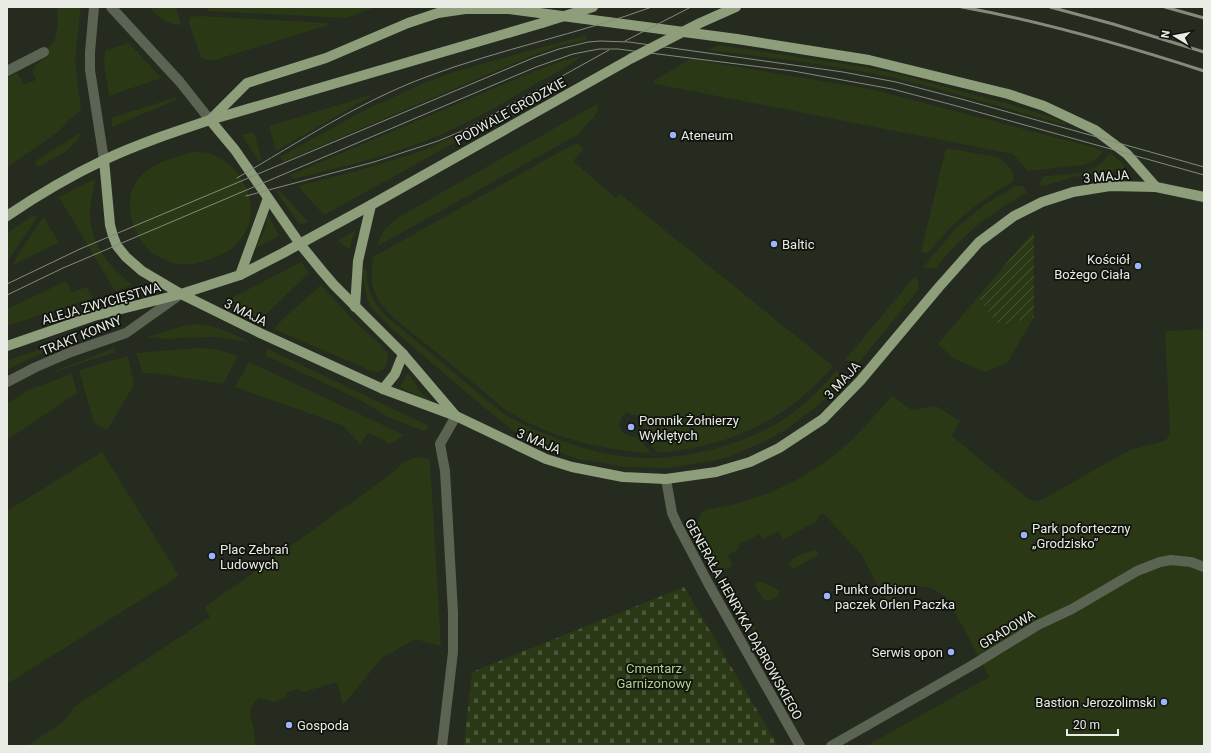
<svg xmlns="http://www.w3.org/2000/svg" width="1211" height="753" font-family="Roboto,sans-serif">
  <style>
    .green { fill: #2a3816 }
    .cemetery { fill: url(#cemetery-stones) }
    .garden { fill: url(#garden-furrows) }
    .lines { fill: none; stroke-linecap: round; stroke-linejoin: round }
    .minor { stroke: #5b6352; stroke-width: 10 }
    .major { stroke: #8e9e7b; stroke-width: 10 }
    .tram { stroke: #858a7f; stroke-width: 1 }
    .rail { stroke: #858a7f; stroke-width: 3 }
    .major-bridge { stroke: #8e9e7b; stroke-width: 10 }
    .poi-dot { fill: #9bb5fd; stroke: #10120d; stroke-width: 1.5 }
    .labels { text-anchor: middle; stroke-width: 3.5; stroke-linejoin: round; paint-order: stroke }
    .street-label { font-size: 13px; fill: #e8ece4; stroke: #10120d }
    .poi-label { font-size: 13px; fill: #e8ece4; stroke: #10120d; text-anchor: start }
    .park-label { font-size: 13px; fill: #b1ce8d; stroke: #10120d }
  </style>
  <defs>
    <pattern id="cemetery-stones" width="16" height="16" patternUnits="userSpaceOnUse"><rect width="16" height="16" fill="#2a3816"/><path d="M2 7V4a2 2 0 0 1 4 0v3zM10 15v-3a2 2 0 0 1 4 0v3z" fill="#495538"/></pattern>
    <pattern id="garden-furrows" width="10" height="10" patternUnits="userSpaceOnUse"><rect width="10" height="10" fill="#2a3816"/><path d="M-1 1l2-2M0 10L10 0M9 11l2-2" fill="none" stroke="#495538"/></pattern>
  </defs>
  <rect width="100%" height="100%" fill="#252b1e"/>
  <g class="green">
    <polygon points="57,7 81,7 75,59 81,110 70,119 59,131 7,168 7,78 17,73 24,84 36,80 33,72 34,66 49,56 46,49 54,42 58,27"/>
    <path d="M150,7H176L181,25C165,24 159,19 150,7Z"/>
    <polygon points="207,7 376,7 346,18 208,11"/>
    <polygon points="199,16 328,23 328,25 212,61 204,59 201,57 189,23 190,17"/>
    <polygon points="586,35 587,40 559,46 533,55 283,162 280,157 361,112 424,83 454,72"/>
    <polygon points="127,41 161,78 109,96 104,63 105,51 126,44"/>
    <path d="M719,45L866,67L902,75L1009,104L1051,117L1065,123V125C1006,109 948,90 889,77C829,64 769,58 708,50Z"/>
    <path d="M581,56C573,65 546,78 534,85C495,108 454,131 412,146C373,160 333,169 294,179L290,175L535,71L565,60Z"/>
    <polygon points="690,59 871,89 1096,148 1103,151 1097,159 1084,165 1028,171 1013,154 656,84 653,81"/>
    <polygon points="377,93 276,151 269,126"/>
    <polygon points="177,97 176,100 112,127 111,118"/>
    <polygon points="597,104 598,110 594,117 577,135 378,246 377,244 385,229 397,218"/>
    <path d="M82,132C72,151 56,157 38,167L35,161Z"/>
    <polygon points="254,132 262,160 259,162 242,135"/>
    <polygon points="455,136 458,141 324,215 298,186 357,171 419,152"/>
    <path d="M577,143L584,149L573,161L616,198L620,194L833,366C786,422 729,446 658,453L641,433L644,427L642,426V419L637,415H630L628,412C613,421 620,439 637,436L651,453C602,451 543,436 503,408C477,386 451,364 425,343C409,330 382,312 375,293C370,282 372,268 373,257L572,145Z"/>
    <path d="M946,148L998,157C1005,162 1017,172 1013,182C976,202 955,221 928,253L921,252Z"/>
    <path d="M193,152C200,152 207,152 214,155C245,168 264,211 240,240C233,250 221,255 210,259C191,266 180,267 161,258C134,246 119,202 139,178C151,163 175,157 193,152Z"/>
    <path d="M1110,153L1125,166L1124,170L1073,177L1041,187L1040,183L1042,178L1046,176C1072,174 1093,177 1110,153Z"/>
    <path d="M94,179L95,183C93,194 90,204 90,215C90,243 111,270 133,285L115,291L59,197Z"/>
    <path d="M1016,186H1023L1027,193C987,215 964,233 935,269L923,267L957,227L984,205Z"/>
    <polygon points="279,190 308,222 301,224 297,221 278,194 277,192"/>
    <polygon points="34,215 37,218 7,262 7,233"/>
    <polygon points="268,215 279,236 254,249 264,232"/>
    <polygon points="43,217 59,242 11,266"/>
    <polygon points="356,230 352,240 350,250 338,241"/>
    <polygon points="301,262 309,273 259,321 222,303"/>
    <path d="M362,269L366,270L367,271C366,289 373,302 385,315L495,407C514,422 535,430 557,439C586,450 617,458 648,458C690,459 749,442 784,419C804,406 821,388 837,370L842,381L828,396L816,407L785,430L765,441L729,457L711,461L670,468L626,467L578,459L564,454L514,431L486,409L392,329L370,306L365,291Z"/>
    <polygon points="915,276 918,281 919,289 859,362 845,360"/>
    <polygon points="66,281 72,292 87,287 93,298 7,326 7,309"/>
    <path d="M321,285L355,322L379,343L388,354C388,366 384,375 371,371L274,329L283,319Z"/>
    <polygon points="978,297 999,326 1034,317 1008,362 985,372 954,359 938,344"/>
    <path d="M198,324C217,326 232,333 249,342L216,337L180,338L172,339L146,337L183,326Z"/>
    <path d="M1204,329V746H866L989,677L975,650V649L946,597L931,588L916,586L887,602L861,554L823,513L818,517L817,521L783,540L778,531L763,540L760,534L738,545L739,549L728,555L733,566L728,569L716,567L699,536C696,529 697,516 704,511C716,507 730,506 743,502C779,491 815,473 844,447C861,432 876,413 892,396L912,410L936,406L960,421L952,436L1027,498L1033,501L1041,500L1130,450L1165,441L1170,434L1165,331Z"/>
    <polygon points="60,342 61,346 42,353 7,370 7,361"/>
    <polygon points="114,348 116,352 42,376"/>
    <polygon points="198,348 216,349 238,356 223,384 162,374 143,373 136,353"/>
    <polygon points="268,349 429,426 424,431 388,417 360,400 265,355"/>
    <polygon points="128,356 134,385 107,430 94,423 79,370"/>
    <polygon points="249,362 404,435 389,445 384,440 368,433 360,444 342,425 235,387"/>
    <polygon points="408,373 422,394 433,403 400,387"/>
    <polygon points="72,374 77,393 7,440 7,404 28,390"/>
    <polygon points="102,452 179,576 7,684 7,511"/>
    <path d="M417,457L426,458L430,460L441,646L415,639L381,659L343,705L337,682L304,692L298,689L288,692L285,698L273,702L259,698C245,711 251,714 254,730C255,736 254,740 256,746H27L64,721L74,707L210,617L205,607L394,472L402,463Z"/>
    <path d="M815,550L819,552L818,555L795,568L793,569L789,564C792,556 808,552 815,550Z"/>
    <polygon points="759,581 779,590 779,595 769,601 763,599 755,586 756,583"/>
    <polygon points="730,589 733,589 780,672 735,603 731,595"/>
  </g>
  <polygon class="cemetery" points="684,587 778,746 464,746 472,672"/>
  <polygon class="garden" points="1034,231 1034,317 999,326 978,297"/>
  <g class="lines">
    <g class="minor">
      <polyline points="94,7 90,52 90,70 104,160"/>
      <polyline points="111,7 180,82 210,120"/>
      <polyline points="7,71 44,52"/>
      <polyline points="7,382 36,367 71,352 126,333 181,294"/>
      <polyline points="666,479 672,513 678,526 708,583 800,746"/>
      <polyline points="442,746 453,652 453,612 445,471 440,444 456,416"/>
      <polyline points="831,746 971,666 1038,625 1072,609 1137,571 1160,562 1171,560 1191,562 1204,567"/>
    </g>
    <g class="major">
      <polyline points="210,120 247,83 326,58 408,23 438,13 465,9 509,9 737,39 869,60 1008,94 1044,106 1095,130 1127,154 1156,187"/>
      <polyline points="210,120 235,150 300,244 322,271 334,285 403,354 455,415"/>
      <polyline points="104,160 110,225 113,236 117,246 126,257 142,271 181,294 260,333 383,389 456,416 546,459 572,467 623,477 666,479 716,472 750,462 779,448 823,419 860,381 939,287 979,242 1014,216 1042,202 1073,192 1110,186 1156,187 1204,197"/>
      <path d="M7,216C38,195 70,176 104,160C138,144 174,132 210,120L542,23"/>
      <polyline points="240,275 268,198"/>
      <polyline points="355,307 358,261 371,205"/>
      <polyline points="7,346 94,316 181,294 240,275 283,253 371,205 632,58"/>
      <polyline points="383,389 395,374 403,354"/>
    </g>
    <g class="tram">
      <polyline points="625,41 691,7"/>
      <path d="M237,178C299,142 359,102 426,77C500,49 578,34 652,7"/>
      <polyline points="246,196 374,162 438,141 462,131 485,119 609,50"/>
      <polyline points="7,284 80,249 533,58 559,49 588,42 600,41 629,42 843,72 896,82 965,100 1204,167"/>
      <polyline points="7,295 63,268 536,67 573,54 599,49 618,49 793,71 892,89 953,105 1204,175"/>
    </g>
    <g class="rail">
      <path d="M962,7C1045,22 1124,45 1204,71"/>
      <polyline points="1050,7 1113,24 1204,52"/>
      <polyline points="1165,7 1204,18"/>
    </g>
    <g class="major-bridge">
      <polyline points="542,23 593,7"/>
      <polyline points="632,58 700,23 736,7"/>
    </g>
  </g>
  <g class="poi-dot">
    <circle cx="673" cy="135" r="4"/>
    <circle cx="774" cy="244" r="4"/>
    <circle cx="1138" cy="266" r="4"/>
    <circle cx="631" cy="427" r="4"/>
    <circle cx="1024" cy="535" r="4"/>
    <circle cx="212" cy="556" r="4"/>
    <circle cx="827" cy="596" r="4"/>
    <circle cx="951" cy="652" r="4"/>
    <circle cx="1164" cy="702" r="4"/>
    <circle cx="289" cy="725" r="4"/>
  </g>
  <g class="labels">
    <g class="street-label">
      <text transform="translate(510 111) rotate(-29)" y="5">PODWALE GRODZKIE</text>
      <text transform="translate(1106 176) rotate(-5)" y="5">3 MAJA</text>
      <text transform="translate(101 303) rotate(-16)" y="5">ALEJA ZWYCIĘSTWA</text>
      <text transform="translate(246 312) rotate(26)" y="5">3 MAJA</text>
      <text transform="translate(81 335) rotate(-22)" y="5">TRAKT KONNY</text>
      <text transform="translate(842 380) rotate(-47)" y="5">3 MAJA</text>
      <text transform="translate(539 441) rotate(23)" y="5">3 MAJA</text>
      <text transform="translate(744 619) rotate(61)" y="5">GENERAŁA HENRYKA DĄBROWSKIEGO</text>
      <text transform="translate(1007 629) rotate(-31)" y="5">GRADOWA</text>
    </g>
    <g class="poi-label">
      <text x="681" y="140">Ateneum</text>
      <text x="782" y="249">Baltic</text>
      <text x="1130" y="264" text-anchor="end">Kościół<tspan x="1130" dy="15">Bożego Ciała</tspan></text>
      <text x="639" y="425">Pomnik Żołnierzy<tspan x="639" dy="15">Wyklętych</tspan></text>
      <text x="1032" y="533">Park poforteczny<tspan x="1032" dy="15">„Grodzisko”</tspan></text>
      <text x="220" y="554">Plac Zebrań<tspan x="220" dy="15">Ludowych</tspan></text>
      <text x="835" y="594">Punkt odbioru<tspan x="835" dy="15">paczek Orlen Paczka</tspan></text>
      <text x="943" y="657" text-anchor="end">Serwis opon</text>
      <text x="1156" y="707" text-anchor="end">Bastion Jerozolimski</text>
      <text x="297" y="730">Gospoda</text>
    </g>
    <g class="park-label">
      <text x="654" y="673">Cmentarz<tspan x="654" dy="15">Garnizonowy</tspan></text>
    </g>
  </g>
  <rect width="1211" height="753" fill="none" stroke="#e8ece4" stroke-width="16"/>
  <g transform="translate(1175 36) rotate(280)" stroke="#10120d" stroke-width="3" paint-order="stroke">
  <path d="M0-3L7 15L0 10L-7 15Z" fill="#e8ece4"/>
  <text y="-6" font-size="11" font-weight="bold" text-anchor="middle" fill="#e8ece4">N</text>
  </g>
  <path d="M1067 729v6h51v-6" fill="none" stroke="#e8ece4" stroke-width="2"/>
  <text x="1073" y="729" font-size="12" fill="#e8ece4" stroke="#10120d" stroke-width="3" paint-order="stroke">20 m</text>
</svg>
